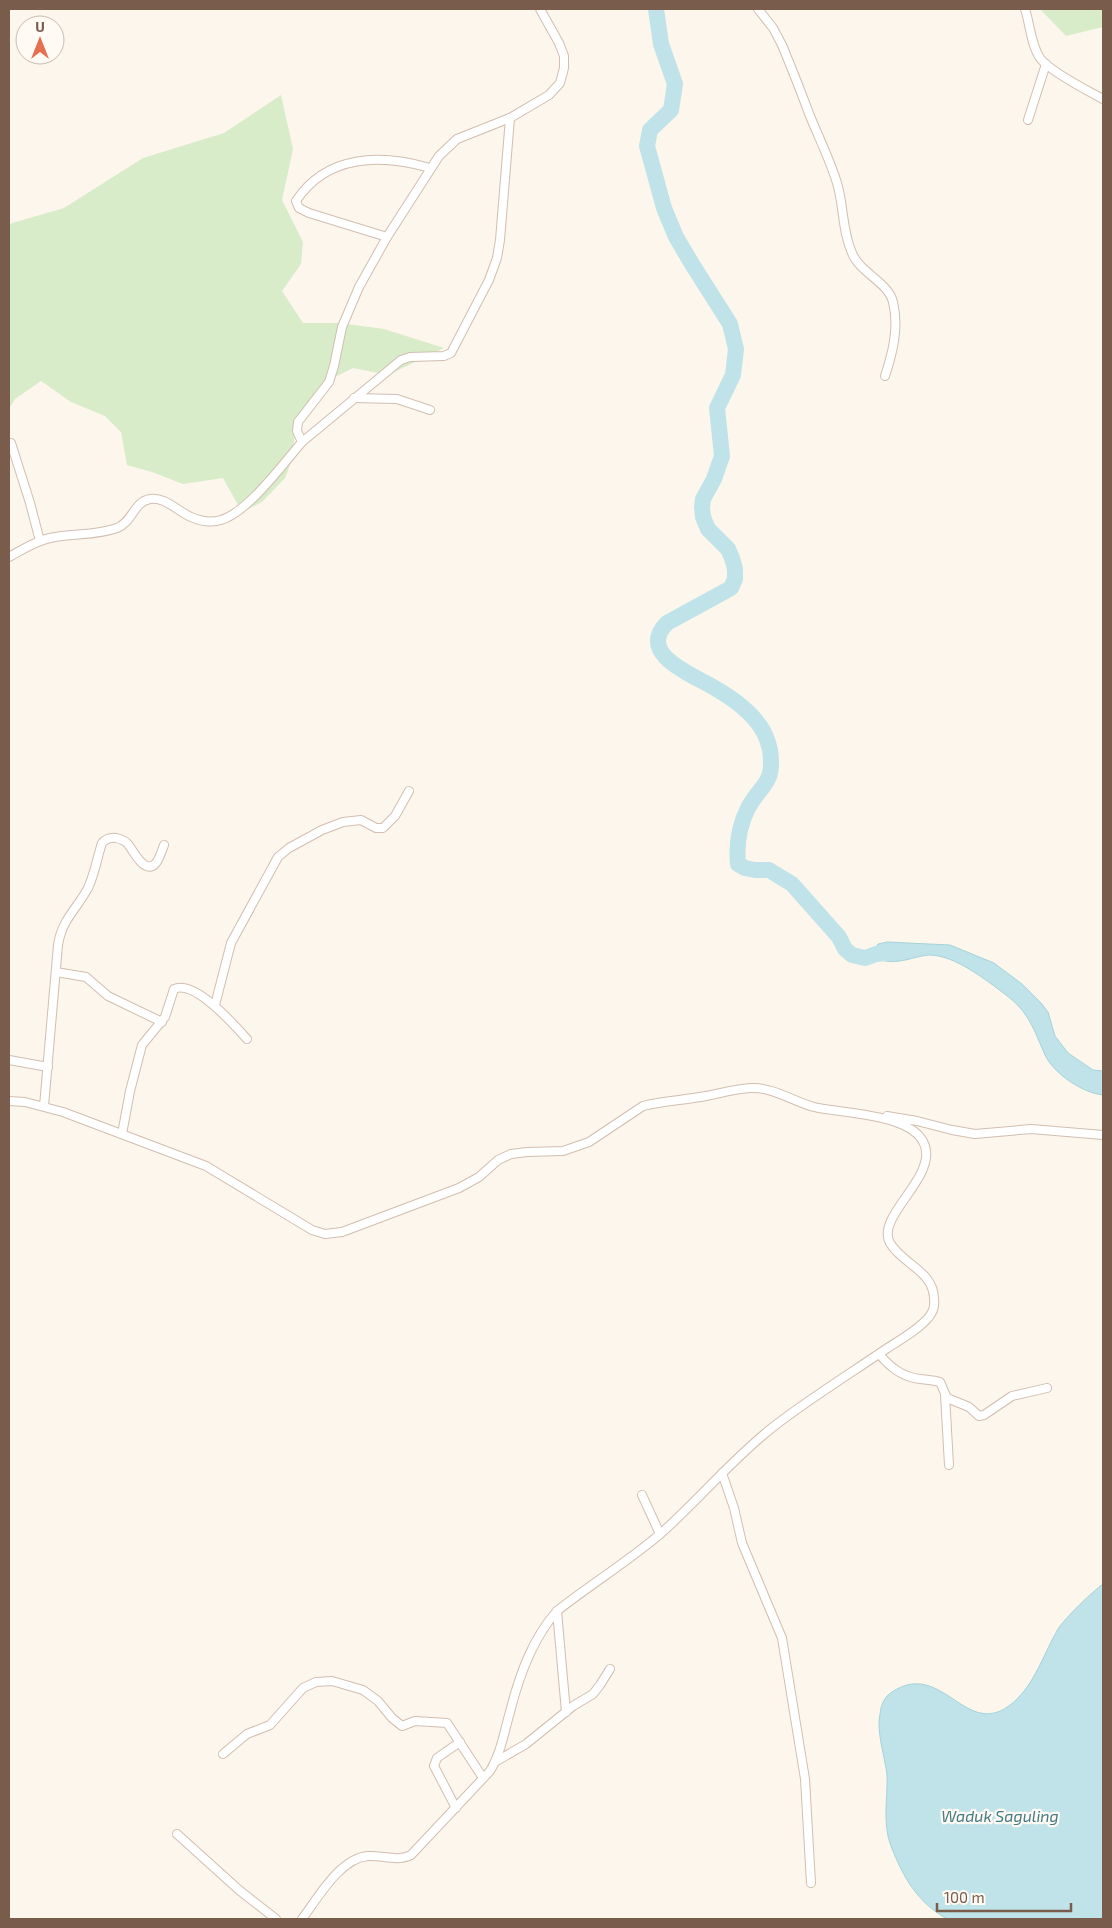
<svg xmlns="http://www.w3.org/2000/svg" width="1112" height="1928" font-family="'Exo 2',sans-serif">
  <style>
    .green { fill: #d8ecc9 }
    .water { fill: #bfe3e8; stroke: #a5d3da }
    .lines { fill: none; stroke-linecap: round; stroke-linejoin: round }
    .river { stroke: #bfe3e8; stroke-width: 16 }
    .minor-casing { stroke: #d1beb0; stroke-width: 10 }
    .minor { stroke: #fff; stroke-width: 8 }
    .labels { text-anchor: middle; stroke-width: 4.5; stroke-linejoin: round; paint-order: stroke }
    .water-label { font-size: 16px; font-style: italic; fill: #437c86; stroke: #fffaf3 }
  </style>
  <rect width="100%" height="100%" fill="#fdf6ec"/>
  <g class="green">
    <polygon points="1040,9 1103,9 1103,27 1066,36"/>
    <polygon points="281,95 293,149 282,200 303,242 301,264 282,291 303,323 340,323 384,329 444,348 388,375 353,368 325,382 295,425 293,457 285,478 262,502 242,512 223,478 183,484 152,472 127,465 121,432 105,416 71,402 41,381 15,399 9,409 9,224 64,208 143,158 224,133"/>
  </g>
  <g class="water">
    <path d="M887,942L950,945L994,963L1022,984L1041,1003L1048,1012L1055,1036L1068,1053L1093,1070L1103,1071V1095C1083,1093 1054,1074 1045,1055C1034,1030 1029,1012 1006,995C986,980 955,955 929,955C914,956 891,968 877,957L876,947L878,944Z"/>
    <path d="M1103,1584V1919H947C917,1902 903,1877 891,1846C882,1823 888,1798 887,1775C885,1756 876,1732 880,1714C881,1705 884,1697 892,1692C945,1657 968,1749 1018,1698C1036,1680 1045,1651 1058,1629C1064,1619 1093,1591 1103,1584Z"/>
  </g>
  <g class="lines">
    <path class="river" d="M656,9L661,44L675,84L671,110L650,130L647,146L664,208L676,237L692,264L730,324L736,349L733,375L717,408L722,456L714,479L703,499L702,507L703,517L708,529L728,549L732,558L735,569V579L731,588L667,623C636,654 693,675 713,687C729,696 749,710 760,726C765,733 768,741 770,750C775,784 762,783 748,808C739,826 736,844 738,864L745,868L755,870H769L792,884L839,937L845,949L852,955L865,958L876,954L898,952"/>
    <g class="minor-casing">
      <g id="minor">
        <path d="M758,9L773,28L782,45C792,69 801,92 810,116C819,138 830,160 837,183C844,206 842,231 852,253C860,273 888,282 893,302C899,327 893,352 885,376"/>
        <path d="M1025,9C1030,24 1031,45 1040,58C1049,71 1088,91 1103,99"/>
        <polyline points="1028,120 1046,64"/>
        <path d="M387,237L309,213L299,208L296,201C327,154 381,154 430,168"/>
        <polyline points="354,398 397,399 430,410"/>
        <polyline points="302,442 401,360 410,357 444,356 451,353 489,280 497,258 500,240 510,118"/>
        <polyline points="11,443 30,503 40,541"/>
        <path d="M9,557C22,550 35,541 50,538C72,533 95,536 117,528C133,522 133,502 150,499C164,496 179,512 191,517C200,521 211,523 221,520C248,512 283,464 302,442L297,431L298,422L329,382L334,366L342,327L359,287L387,237L439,156L457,139L510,118L549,95L560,83L564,68V56L559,43L540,9"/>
        <polyline points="56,972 86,977 108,996 162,1022"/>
        <polyline points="215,1005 231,943 278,857 289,848 322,830 343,822 361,820 376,828 383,828 395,816 409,791"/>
        <polyline points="9,1060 48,1067"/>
        <path d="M9,1101L25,1102L63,1112L206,1166L312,1230L325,1234L342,1232L459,1188L479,1177L498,1160L511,1154L527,1152L563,1151L589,1142L643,1106C663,1101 685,1100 706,1096C721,1093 738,1088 754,1088C774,1088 795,1102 814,1107C842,1114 922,1113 926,1151C930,1182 876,1218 890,1243C902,1264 934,1271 934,1299C935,1306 933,1312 929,1317C918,1330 900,1340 886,1349C848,1375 809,1399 773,1427C732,1459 698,1501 659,1535C627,1562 590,1585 557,1611C532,1639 519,1676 510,1712C504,1732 501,1753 490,1771L411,1855C397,1862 383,1855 368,1856C340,1858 318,1898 302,1919"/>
        <path d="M44,1106L58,945C62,919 77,909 88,888C95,873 97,858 102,843C106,839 110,837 116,838C120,839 124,840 127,843C133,849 144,876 156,863C160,858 162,850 164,845"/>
        <polyline points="887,1116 917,1121 952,1130 975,1134 1031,1129 1103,1135"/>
        <path d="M122,1134L130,1091L142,1045L165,1017L174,989C195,979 235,1026 247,1039"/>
        <path d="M879,1354C890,1367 902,1377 920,1379C927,1380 933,1380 940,1382L947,1398L969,1407L979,1416L984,1415L1012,1396L1047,1388"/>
        <polyline points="945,1395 949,1465"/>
        <polyline points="722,1473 734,1508 742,1543 782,1638 805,1779 811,1883"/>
        <polyline points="642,1495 660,1534"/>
        <polyline points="557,1611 566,1712"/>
        <polyline points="223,1754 247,1734 270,1725 303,1688 316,1682 332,1681 363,1690 378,1701 392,1718 402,1726 415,1721 447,1723 483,1778"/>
        <polyline points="495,1762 526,1744 573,1706 593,1694 600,1685 610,1669"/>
        <polyline points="456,1808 434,1766 437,1758 460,1742"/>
        <polyline points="177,1834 239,1890 276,1919"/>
      </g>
    </g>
    <use href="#minor" class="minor"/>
  </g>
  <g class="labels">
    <g class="water-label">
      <text x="1000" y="1822">Waduk Saguling</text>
    </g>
  </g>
  <rect width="1112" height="1928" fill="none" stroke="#7a5c4d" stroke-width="20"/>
  <g transform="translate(40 40)"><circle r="24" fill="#fffaf3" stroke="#cabbb1"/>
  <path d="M0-4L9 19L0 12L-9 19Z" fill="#e76f51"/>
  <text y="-8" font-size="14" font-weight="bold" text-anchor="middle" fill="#7a5c4d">U</text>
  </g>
  <path d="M937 1903v8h134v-8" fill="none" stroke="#7a5c4d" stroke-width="2.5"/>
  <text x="944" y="1903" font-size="15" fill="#7a5c4d" stroke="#fffaf3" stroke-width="4" paint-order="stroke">100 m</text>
</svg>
